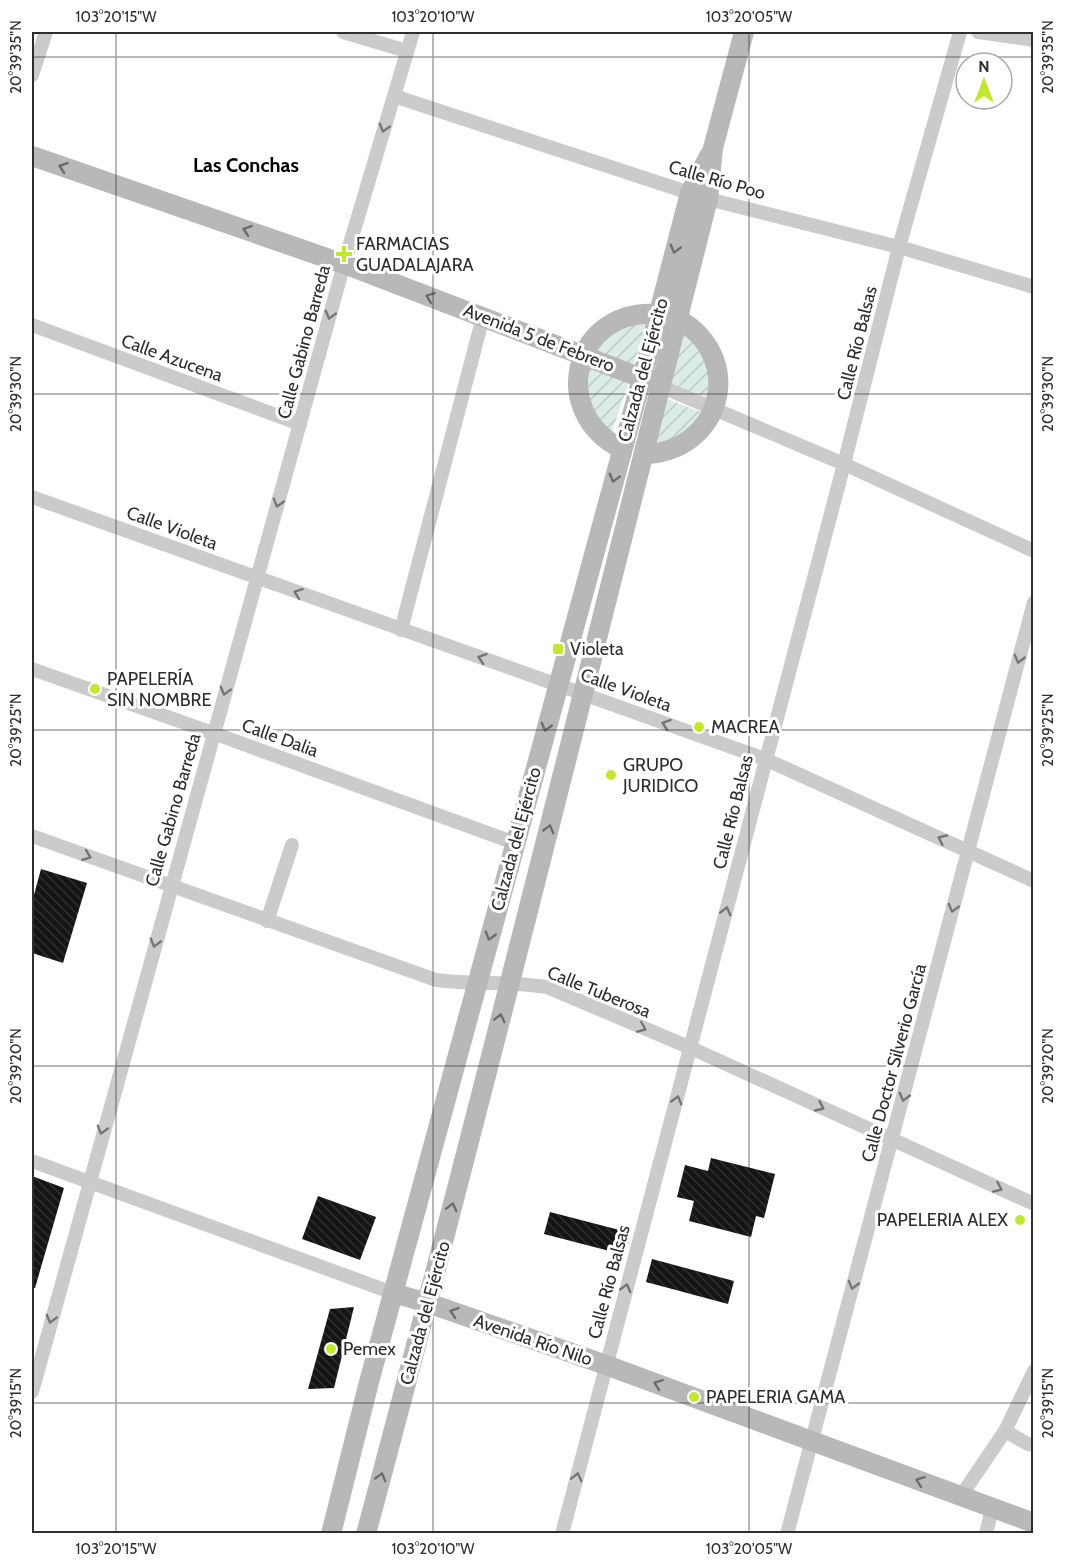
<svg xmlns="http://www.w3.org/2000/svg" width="1065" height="1565" font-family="Cabin,sans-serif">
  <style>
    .garden { fill: url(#garden-furrows) }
    .building { fill: url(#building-back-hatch) }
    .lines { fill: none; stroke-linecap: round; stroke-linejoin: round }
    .street { stroke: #cbcbcb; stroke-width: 14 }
    .secondary { stroke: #b8b8b8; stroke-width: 20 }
    .oneway { stroke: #757575 }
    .oneway2 { stroke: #6c6c6c }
    .ticks { fill: none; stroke: #2e2e2e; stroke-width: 1.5; stroke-opacity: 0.45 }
    .poi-dot { fill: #c1e92c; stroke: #fff; stroke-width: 2 }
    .labels { text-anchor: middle; stroke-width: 6; stroke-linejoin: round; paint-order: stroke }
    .street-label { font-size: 18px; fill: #2e2e2e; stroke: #fff }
    .poi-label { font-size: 18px; fill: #2e2e2e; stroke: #fff; text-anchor: start }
    .neighbourhood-label { font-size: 20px; font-weight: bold; fill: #000; stroke: #fff }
    .neatline { fill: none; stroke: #2e2e2e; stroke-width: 2 }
    .ticks-label { font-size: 15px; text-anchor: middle; fill: #2e2e2e }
  </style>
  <defs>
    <pattern id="garden-furrows" width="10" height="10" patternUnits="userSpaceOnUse" patternTransform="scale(1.5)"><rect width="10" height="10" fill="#dbece8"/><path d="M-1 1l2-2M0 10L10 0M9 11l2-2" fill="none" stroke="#bccbc7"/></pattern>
    <pattern id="building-back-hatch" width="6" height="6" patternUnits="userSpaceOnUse" patternTransform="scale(1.5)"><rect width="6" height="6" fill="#151515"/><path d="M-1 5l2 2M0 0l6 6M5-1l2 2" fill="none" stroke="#2f2f2f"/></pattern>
  </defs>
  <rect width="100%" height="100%" fill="#fff"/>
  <g class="garden">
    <polygon points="648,317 632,371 591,347 596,340"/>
    <polygon points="677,331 695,340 710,366 707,398 665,382"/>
    <polygon points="585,367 629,381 610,438 592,424"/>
    <polygon points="663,397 708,415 705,423 648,450"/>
  </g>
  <g class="building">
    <polygon points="41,869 87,883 63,963 32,953 32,902"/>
    <polygon points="711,1158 775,1174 764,1218 756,1216 751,1237 689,1221 694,1201 677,1197 685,1165 708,1171"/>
    <polygon points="32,1176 64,1188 35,1288 32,1288"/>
    <polygon points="318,1196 376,1217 360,1260 302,1239"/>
    <polygon points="550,1212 631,1233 625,1255 544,1234"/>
    <polygon points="652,1259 734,1281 728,1304 646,1282"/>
    <polygon points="354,1307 334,1388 308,1389 330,1309"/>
  </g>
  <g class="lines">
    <g class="street">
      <polyline points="343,32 407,51"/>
      <polyline points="978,32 1034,40"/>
      <polyline points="32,75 46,32"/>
      <polyline points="394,96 708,199 899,247 1034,287"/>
      <polyline points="32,325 300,424"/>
      <polyline points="660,386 844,464 1034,551"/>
      <polyline points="32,497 765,759 1034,881"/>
      <polyline points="401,630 483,317"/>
      <polyline points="32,669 213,733 515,843"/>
      <path d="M32,836L436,980C473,985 510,981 547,987L691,1048L1034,1204"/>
      <polyline points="267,921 292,845"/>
      <polyline points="32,1161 393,1293"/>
      <polyline points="32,1392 344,264 413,32"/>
      <polyline points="1005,1431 1028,1444 1034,1445"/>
      <polyline points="961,1496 1005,1431 1034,1371"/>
      <polyline points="562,1534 844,464 899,247 960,32"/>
      <polyline points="787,1534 1034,602"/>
      <polyline points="986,1534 992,1508"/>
    </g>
    <g class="secondary">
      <polyline points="32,156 344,264 652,382"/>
      <path d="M622,449C547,412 574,307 658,314"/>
      <path d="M644,454C722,452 747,358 678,319"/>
      <polyline points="393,1293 428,1303 606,1365 1034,1523"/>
      <polyline points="331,1534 369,1382 642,378 690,193 709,156"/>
      <path d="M366,1534C485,1090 595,644 708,199L713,148L744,32"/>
    </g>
  </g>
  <defs><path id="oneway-chevron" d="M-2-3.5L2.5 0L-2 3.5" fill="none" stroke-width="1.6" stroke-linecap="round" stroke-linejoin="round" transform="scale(1.5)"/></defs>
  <g class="oneway">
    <use href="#oneway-chevron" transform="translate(384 128) rotate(106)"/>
    <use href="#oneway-chevron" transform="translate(330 315) rotate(105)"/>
    <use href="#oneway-chevron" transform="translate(278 503) rotate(106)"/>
    <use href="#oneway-chevron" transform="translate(298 593) rotate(-160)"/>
    <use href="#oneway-chevron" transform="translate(482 658) rotate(-161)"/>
    <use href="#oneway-chevron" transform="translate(1019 659) rotate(105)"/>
    <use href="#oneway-chevron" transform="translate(225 691) rotate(106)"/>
    <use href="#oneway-chevron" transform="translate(666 724) rotate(-161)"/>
    <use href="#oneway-chevron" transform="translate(942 839) rotate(-155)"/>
    <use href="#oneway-chevron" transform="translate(87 856) rotate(20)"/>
    <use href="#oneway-chevron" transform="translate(953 908) rotate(105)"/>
    <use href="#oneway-chevron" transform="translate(726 911) rotate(-76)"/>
    <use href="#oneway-chevron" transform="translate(155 943) rotate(106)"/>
    <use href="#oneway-chevron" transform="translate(642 1028) rotate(23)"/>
    <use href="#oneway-chevron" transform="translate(904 1097) rotate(105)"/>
    <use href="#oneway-chevron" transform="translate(677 1100) rotate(-75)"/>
    <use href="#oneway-chevron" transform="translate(820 1107) rotate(25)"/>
    <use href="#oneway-chevron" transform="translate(102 1130) rotate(106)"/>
    <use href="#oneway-chevron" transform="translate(998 1188) rotate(24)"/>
    <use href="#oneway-chevron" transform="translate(853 1285) rotate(105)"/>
    <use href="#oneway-chevron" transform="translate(626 1288) rotate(-75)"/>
    <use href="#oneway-chevron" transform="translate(51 1319) rotate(105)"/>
    <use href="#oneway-chevron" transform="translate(577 1477) rotate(-76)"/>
  </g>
  <g class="oneway2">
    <use href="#oneway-chevron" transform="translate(63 167) rotate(-161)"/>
    <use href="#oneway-chevron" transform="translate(247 230) rotate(-161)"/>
    <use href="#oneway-chevron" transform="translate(675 249) rotate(105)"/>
    <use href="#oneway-chevron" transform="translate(430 297) rotate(-159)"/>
    <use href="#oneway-chevron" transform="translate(614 478) rotate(105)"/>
    <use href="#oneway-chevron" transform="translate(546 727) rotate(105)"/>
    <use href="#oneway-chevron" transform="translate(549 829) rotate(-75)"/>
    <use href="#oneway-chevron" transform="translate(490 936) rotate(106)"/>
    <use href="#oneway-chevron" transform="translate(500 1018) rotate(-76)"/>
    <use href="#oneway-chevron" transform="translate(452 1207) rotate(-76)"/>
    <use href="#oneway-chevron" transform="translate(454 1312) rotate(-161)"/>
    <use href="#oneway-chevron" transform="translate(658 1384) rotate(-160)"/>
    <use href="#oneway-chevron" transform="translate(381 1477) rotate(-75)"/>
    <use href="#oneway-chevron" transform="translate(920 1481) rotate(-160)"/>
  </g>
  <path class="ticks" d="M116,32V1534M433,32V1534M749,32V1534M32,57H1034M32,394H1034M32,730H1034M32,1066H1034M32,1403H1034"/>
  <g class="poi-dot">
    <path d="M341 245h6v6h6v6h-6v6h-6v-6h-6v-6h6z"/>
    <rect x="552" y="643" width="12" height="12" rx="3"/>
    <circle cx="95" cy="689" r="6"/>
    <circle cx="699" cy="727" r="6"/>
    <circle cx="611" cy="775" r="6"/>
    <circle cx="1020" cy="1220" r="6"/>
    <circle cx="331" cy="1349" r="6"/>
    <circle cx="694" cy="1397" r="6"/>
  </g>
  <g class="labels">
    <g class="street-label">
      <text transform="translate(717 180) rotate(16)" y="6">Calle Río Poo</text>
      <text transform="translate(539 338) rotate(21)" y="6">Avenida 5 de Febrero</text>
      <text transform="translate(304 342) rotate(-75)" y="6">Calle Gabino Barreda</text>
      <text transform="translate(857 343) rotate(-76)" y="6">Calle Río Balsas</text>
      <text transform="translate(172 358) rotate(20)" y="6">Calle Azucena</text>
      <text transform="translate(643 370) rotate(-75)" y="6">Calzada del Ejército</text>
      <text transform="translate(172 528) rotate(20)" y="6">Calle Violeta</text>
      <text transform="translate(626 690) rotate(20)" y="6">Calle Violeta</text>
      <text transform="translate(280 738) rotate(20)" y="6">Calle Dalia</text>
      <text transform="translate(173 810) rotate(-74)" y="6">Calle Gabino Barreda</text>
      <text transform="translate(733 812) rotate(-76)" y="6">Calle Río Balsas</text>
      <text transform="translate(516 839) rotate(-75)" y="6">Calzada del Ejército</text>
      <text transform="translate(599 992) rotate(22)" y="6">Calle Tuberosa</text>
      <text transform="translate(894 1063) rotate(-75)" y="6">Calle Doctor Silverio García</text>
      <text transform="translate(609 1282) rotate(-75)" y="6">Calle Río Balsas</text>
      <text transform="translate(425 1313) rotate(-75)" y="6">Calzada del Ejército</text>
      <text transform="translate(533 1340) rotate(19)" y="6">Avenida Río Nilo</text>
    </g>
    <g class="poi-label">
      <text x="356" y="250">FARMACIAS<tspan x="356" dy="21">GUADALAJARA</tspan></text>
      <text x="570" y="655">Violeta</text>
      <text x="107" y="685">PAPELERÍA<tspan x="107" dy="21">SIN NOMBRE</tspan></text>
      <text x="711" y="733">MACREA</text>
      <text x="623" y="771">GRUPO<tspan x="623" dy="21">JURIDICO</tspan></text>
      <text x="1008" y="1226" text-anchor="end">PAPELERIA ALEX</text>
      <text x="343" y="1355">Pemex</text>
      <text x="706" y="1403">PAPELERIA GAMA</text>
    </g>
    <g class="neighbourhood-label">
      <text x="246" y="172">Las Conchas</text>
    </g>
  </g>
  <rect width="1065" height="1565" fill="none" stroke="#ffffff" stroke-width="66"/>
  <g transform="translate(984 81)"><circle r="28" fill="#ffffff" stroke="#ababab" stroke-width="1.5"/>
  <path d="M0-4.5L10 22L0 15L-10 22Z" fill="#c1e92c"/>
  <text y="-9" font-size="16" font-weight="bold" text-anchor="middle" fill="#2e2e2e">N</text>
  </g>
  <rect x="33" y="33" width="999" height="1499" class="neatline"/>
  <g class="ticks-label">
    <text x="116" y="22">103°20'15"W</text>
    <text x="433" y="22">103°20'10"W</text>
    <text x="749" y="22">103°20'05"W</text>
    <text transform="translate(16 57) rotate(-90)" y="5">20°39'35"N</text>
    <text transform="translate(1048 57) rotate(-90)" y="5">20°39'35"N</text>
    <text transform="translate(16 394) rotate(-90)" y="5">20°39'30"N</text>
    <text transform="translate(1048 394) rotate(-90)" y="5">20°39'30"N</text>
    <text transform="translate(16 730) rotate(-90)" y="5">20°39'25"N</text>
    <text transform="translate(1048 730) rotate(-90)" y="5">20°39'25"N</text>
    <text transform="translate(16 1066) rotate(-90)" y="5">20°39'20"N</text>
    <text transform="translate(1048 1066) rotate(-90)" y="5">20°39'20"N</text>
    <text transform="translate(16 1403) rotate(-90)" y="5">20°39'15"N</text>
    <text transform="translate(1048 1403) rotate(-90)" y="5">20°39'15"N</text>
    <text x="116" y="1554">103°20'15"W</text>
    <text x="433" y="1554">103°20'10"W</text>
    <text x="749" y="1554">103°20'05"W</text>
  </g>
</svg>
